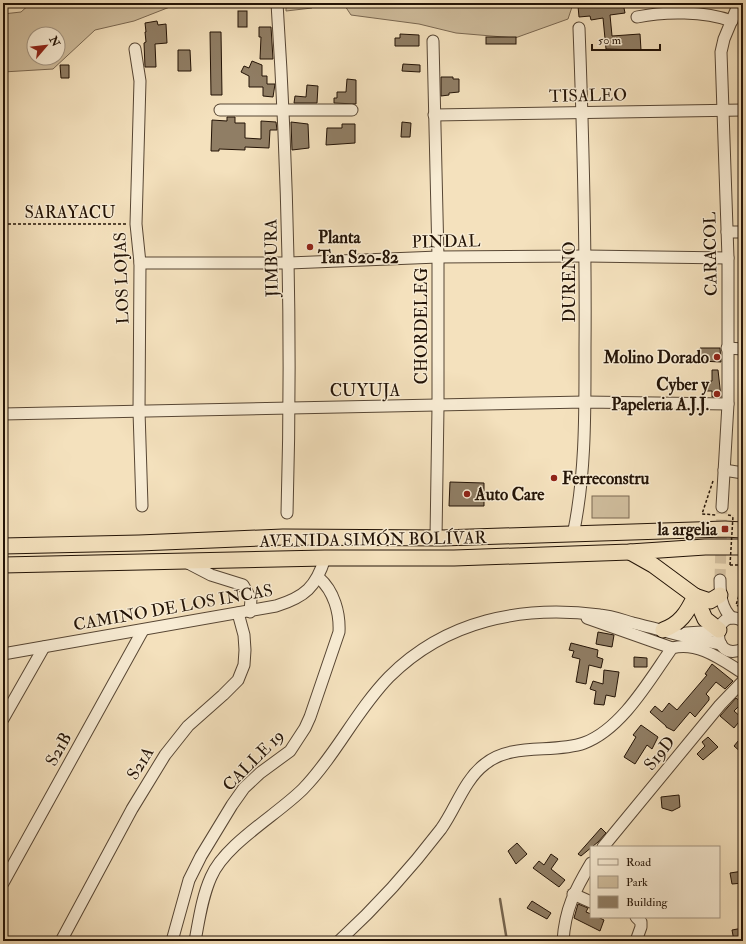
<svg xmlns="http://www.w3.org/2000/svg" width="746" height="944" font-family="'IM FELL Double Pica',serif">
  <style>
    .green { fill: #d0be9e; stroke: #7a6852; fill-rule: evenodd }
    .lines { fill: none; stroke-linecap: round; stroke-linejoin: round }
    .stream { stroke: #76654f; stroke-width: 2.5 }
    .building { fill: #907e65; stroke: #231306 }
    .minor-tunnel { stroke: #d5c2a2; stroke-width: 11; stroke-dasharray: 11 5.5; stroke-linecap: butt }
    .minor-casing { stroke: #574634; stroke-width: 13 }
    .highway-casing { stroke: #231306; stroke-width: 17 }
    .path { stroke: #231306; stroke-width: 1.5; stroke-dasharray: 3 2; stroke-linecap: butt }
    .minor { stroke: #f8ecd4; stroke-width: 11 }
    .highway { stroke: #f4e1bd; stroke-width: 15 }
    .path-bridge { stroke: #231306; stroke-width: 1.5; stroke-dasharray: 3 2; stroke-linecap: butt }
    .poi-dot { fill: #8f2418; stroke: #f8ecd4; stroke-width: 1.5 }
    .labels { text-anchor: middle; stroke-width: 3; stroke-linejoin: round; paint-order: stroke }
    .street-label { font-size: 17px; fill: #231306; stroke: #f8ecd4 }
    .poi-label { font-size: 17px; font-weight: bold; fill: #231306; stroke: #f8ecd4; text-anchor: start }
  </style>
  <rect width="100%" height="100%" fill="#f4e1bd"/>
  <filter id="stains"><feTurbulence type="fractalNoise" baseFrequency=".005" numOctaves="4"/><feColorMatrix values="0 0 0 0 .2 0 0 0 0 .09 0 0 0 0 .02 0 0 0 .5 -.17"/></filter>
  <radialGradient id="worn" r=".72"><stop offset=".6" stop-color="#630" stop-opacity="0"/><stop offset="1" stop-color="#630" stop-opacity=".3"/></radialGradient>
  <g class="green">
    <path d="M31,3H180L134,21L95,30L53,69L3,72V14L21,12ZM34,34H58V58H34Z"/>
    <polygon points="286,3 316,3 312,8 286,11"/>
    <polygon points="343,3 582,3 572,7 568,19 515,38 456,33 419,24 351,15"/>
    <rect x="592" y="496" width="37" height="22"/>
  </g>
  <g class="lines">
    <polyline class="stream" points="500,899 507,941"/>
  </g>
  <g class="building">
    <polygon points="591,3 623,3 625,13 610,15 612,36 640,34 641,50 606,49 603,18 591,20 590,16 579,17 578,6"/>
    <rect x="238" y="11" width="9" height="16"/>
    <polygon points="157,21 158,25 166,24 167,43 155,44 156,67 145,67 144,43 146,42 145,32 146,32 145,23"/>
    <polygon points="259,27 271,27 273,59 260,59 261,37 259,37"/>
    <polygon points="210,32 221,32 222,95 211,95"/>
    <polygon points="400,34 419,35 419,46 395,46 395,38 400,38"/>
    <rect x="486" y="37" width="30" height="7"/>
    <polygon points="178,50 190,50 191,71 178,71"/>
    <polygon points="252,61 262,65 262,76 267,76 267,84 275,84 273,97 263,96 263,87 249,87 249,76 241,72 244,66 249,68"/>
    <polygon points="403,64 420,65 420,72 402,71"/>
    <polygon points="60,65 69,65 69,78 61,78"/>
    <polygon points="441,77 453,77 453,79 459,79 459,92 449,93 449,95 441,96"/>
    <polygon points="347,79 356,80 356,104 334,103 334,98 337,98 337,92 346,92"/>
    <polygon points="307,85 318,86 317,103 294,103 295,96 306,97"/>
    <polygon points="227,117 235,117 235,123 245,123 245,138 261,139 261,121 276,122 277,130 270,130 269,148 245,147 245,150 219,149 219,151 211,151 212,120 227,121"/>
    <polygon points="291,122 308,124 309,148 292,150"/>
    <polygon points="402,122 411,123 410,137 401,137"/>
    <polygon points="342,124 355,124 355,143 326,145 327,128 342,128"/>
    <polygon points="700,348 720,348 721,362 700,361"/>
    <polygon points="712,370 718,370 721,397 712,397 712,391 705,391 705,382 712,381"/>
    <polygon points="450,482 484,483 484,506 449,506"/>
    <polygon points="598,632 614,635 612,647 596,644"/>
    <polygon points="571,643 598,650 597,657 603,659 601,668 589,665 586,684 576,682 580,659 572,657 574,651 569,650"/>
    <polygon points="634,657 647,658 647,667 634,667"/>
    <polygon points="712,664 733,681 725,689 716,682 706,694 709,697 709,700 695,717 690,712 674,731 666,727 666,726 650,712 655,706 662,712 669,703 677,710 707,675 705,674"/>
    <polygon points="604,670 619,672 615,697 606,695 604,705 594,704 596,691 590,689 593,681 603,684"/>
    <polygon points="736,698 742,703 734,711 742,718 734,728 720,716"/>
    <polygon points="641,725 658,737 652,749 647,745 635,764 624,757 636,737 633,735"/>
    <polygon points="743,735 743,754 734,746"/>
    <polygon points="708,737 718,747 703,760 697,754 705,746 702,742"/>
    <polygon points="679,795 680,807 672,811 662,808 661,797"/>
    <polygon points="601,828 606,833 598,842 581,856 578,854"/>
    <polygon points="517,843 527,854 516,864 508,851"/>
    <polygon points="551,854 558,859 551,869 565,880 559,887 533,868 539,861 544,865"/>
    <polygon points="743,871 743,883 732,884 730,873"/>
    <polygon points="532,901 551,913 547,919 527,908"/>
    <polygon points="578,904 588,908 586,912 591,914 591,917 598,917 604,920 600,931 574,918"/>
    <polygon points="743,928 743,941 734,941 732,930"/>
  </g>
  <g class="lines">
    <polyline class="minor-tunnel" points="720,580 722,507"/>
    <g class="minor-casing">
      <g id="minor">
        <path d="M277,3C288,173 292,343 287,513"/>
        <path d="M637,17C665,11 704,11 732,21"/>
        <polyline points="433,41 438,257 438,407 436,538"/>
        <polyline points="135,49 140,81 136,224 140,263 139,411 142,506"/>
        <polyline points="220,110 352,110"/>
        <polyline points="434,115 743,110"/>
        <polyline points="727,232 743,232"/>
        <polyline points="140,263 289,263 438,257 586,256 728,258"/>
        <polyline points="727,348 743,349"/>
        <polyline points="3,414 585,402 728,404"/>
        <polyline points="724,470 743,473"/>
        <polyline points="722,507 728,404 728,258 721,52 724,39 739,3"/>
        <path d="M573,535C586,474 585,410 585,348C586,241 583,135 579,28"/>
        <polyline points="186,562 211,575 243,585 251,599 250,612"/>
        <path d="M720,580C720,594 721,608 732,618"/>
        <polyline points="587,618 672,648"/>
        <path d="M743,621C712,604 709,664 743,649"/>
        <polyline points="686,633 718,631"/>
        <path d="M3,654L276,606C305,597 316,587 325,558"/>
        <polyline points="3,719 44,647"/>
        <polyline points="603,847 720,705 743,681"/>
        <polyline points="3,883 143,630"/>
        <polyline points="573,894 591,902"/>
        <polyline points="61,941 132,809 165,755 188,726 223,695 238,680 244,665 245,650 244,635 238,613"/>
        <path d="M172,941L189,880L201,856L232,805L244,788L260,773L290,751L305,728L310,717L339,632C340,613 334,591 319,578"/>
        <path d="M195,941C199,920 202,897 211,877C225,844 277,815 303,789C336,755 356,711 389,677C446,620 522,605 600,615C611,616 622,620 633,623C662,630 691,639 721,644"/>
        <path d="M339,941C374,909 412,867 441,829C456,808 464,780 485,764C512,742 553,754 584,743C622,729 650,679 672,648C698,641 722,660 743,673"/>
        <path d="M563,941C565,909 575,890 591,863"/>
        <polyline points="636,941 641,927 641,922 636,917"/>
      </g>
    </g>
    <g class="highway-casing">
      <g id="highway">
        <polyline points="3,546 139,543 283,537 442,538 725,529 743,530"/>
        <polyline points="630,552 653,565 695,596 710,601 720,595"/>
        <polyline points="3,565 325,558 454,558 630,552 705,547 743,547"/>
        <polyline points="695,596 705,619 719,630"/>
        <path d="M663,630C680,624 687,613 695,596"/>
      </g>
    </g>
    <g class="path">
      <polyline points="3,224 126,224"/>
      <polyline points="713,481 702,514 716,515"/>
      <polyline points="728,515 733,516"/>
      <polyline points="730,565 743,565 743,583 736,605 743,608"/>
    </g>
    <use href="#minor" class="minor"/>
    <use href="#highway" class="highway"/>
    <polyline class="path-bridge" points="730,565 733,516"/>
  </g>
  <g class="poi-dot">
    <circle cx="310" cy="247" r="4"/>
    <circle cx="717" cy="357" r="4"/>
    <circle cx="717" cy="394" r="4"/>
    <circle cx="554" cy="478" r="4"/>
    <circle cx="467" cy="494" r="4"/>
    <rect x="721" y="525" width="8" height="8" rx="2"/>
  </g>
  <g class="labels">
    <g class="street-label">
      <text transform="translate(588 95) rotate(-1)" y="6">TISALEO</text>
      <text x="70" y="218">SARAYACU</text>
      <text transform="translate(446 241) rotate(-1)" y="6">PINDAL</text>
      <text transform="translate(710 254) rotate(-91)" y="6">CARACOL</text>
      <text transform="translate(271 258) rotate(-91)" y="6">JIMBURA</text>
      <text transform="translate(121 278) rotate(-92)" y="6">LOS LOJAS</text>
      <text transform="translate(569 282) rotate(-90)" y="6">DURENO</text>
      <text transform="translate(421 326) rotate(-90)" y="6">CHORDELEG</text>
      <text x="365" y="396">CUYUJA</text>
      <text transform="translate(373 539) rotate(-1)" y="6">AVENIDA SIMÓN BOLÍVAR</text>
      <text transform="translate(173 607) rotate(-10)" y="6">CAMINO DE LOS INCAS</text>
      <text transform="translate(58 749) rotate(-61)" y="6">S21B</text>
      <text transform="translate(659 753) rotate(-51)" y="6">S19D</text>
      <text transform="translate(253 760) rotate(-45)" y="6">CALLE 19</text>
      <text transform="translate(140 763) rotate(-58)" y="6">S21A</text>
    </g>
    <g class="poi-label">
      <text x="318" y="243">Planta<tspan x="318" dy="20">Tan S20-82</tspan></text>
      <text x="709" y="363" text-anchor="end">Molino Dorado</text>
      <text x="709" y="390" text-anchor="end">Cyber y<tspan x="709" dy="20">Papeleria A.J.J.</tspan></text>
      <text x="562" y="484">Ferreconstru</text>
      <text x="475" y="500">Auto Care</text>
      <text x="717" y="535" text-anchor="end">la argelia</text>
    </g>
  </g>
  <rect width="746" height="944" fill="none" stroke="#f4e1bd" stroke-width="16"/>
  <rect x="4" y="4" width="738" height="936" fill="none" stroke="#231306" stroke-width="2"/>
  <rect x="8" y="8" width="730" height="928" fill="none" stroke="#231306"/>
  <rect x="590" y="846" width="130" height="72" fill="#f8ecd4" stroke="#a39582"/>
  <rect x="598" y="859" width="20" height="6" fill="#f8ecd4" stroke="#a39582"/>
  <text x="626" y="866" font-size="12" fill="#231306">Road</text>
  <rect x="598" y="876" width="20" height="12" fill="#d0be9e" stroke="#a39582"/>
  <text x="626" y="886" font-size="12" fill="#231306">Park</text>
  <rect x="598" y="896" width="20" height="12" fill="#907e65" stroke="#a39582"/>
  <text x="626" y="906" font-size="12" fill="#231306">Building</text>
  <g transform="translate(46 46) rotate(62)"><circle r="19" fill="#f8ecd4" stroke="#a39582"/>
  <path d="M0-3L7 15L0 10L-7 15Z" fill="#8f2418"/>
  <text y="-6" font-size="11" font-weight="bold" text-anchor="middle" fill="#231306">N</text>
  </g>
  <path d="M592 44v6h68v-6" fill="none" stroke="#231306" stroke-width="2"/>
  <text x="598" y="44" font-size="12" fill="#231306" stroke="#f8ecd4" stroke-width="3" paint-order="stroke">50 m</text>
  <rect width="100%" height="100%" filter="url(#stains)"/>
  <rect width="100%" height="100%" fill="url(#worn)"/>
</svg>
